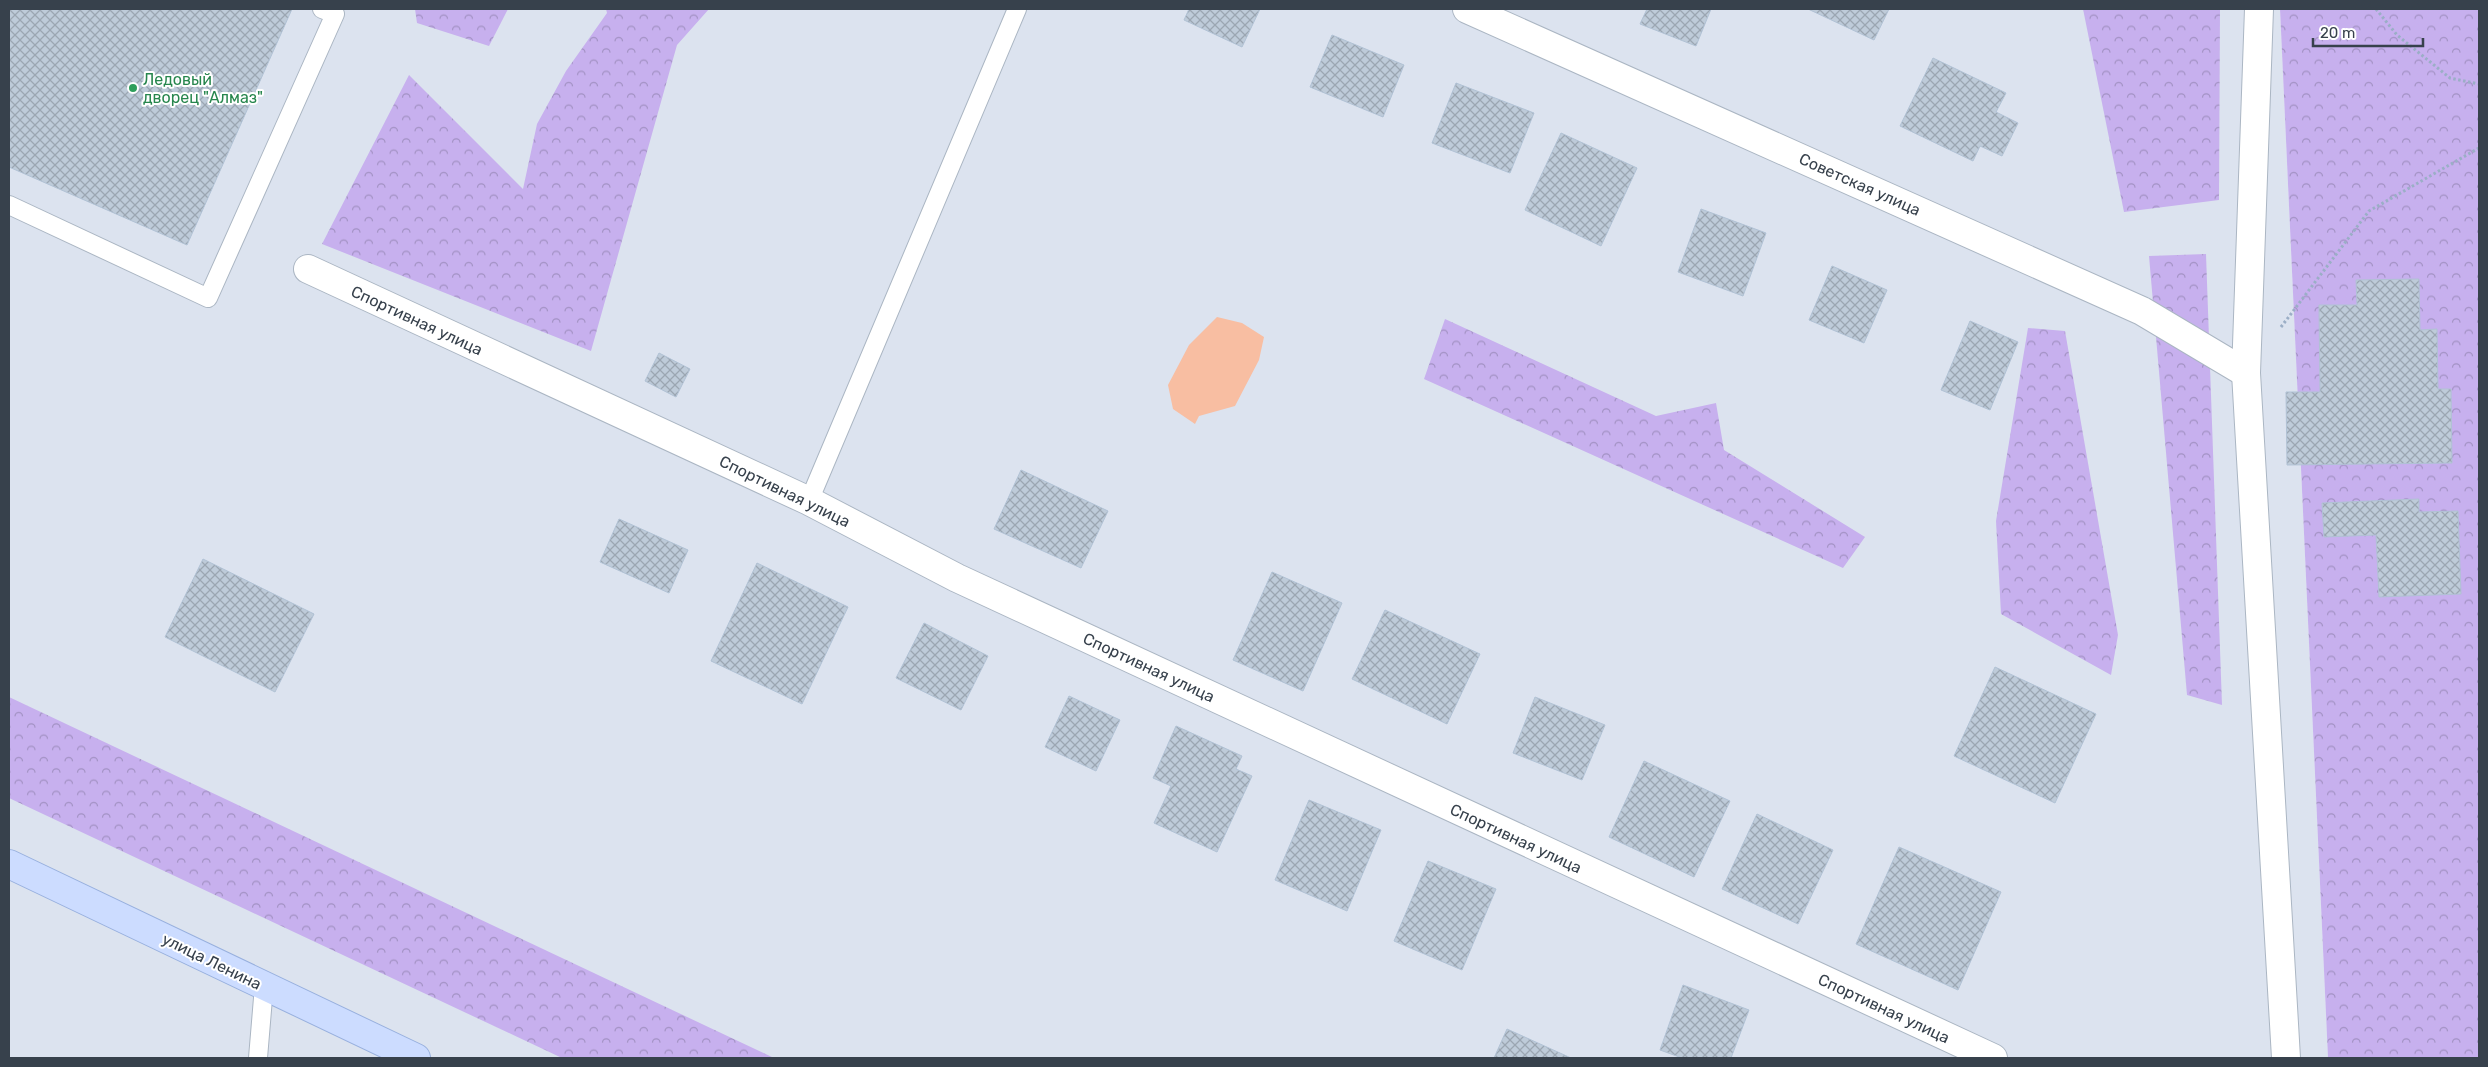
<svg xmlns="http://www.w3.org/2000/svg" width="2488" height="1067" font-family="Rubik,sans-serif">
  <style>
    .residential { fill: #dce3ef }
    .forest { fill: url(#forest-crowns) }
    .water { fill: #f8bea2 }
    .building { fill: url(#building-cross-hatch); stroke: #b1c2d5 }
    .lines { fill: none; stroke-linecap: round; stroke-linejoin: round }
    .lane-casing { stroke: #abb6c3; stroke-width: 20 }
    .street-casing { stroke: #abb6c3; stroke-width: 30 }
    .secondary-casing { stroke: #98b0de; stroke-width: 30 }
    .path { stroke: #9baec6; stroke-width: 3; stroke-dasharray: 2.5 2.5; stroke-linecap: butt }
    .lane { stroke: #fff; stroke-width: 18 }
    .street { stroke: #fff; stroke-width: 28 }
    .secondary { stroke: #ccdcff; stroke-width: 28 }
    .leisure-dot { fill: #2e9e5b; stroke: #fff; stroke-width: 2 }
    .labels { text-anchor: middle; stroke-width: 4; stroke-linejoin: round; paint-order: stroke }
    .leisure-label { font-size: 16px; fill: #27864d; stroke: #fff; text-anchor: start }
    .street-label { font-size: 16px; fill: #37414c; stroke: #fff }
  </style>
  <defs>
    <pattern id="forest-crowns" width="20" height="18" patternUnits="userSpaceOnUse" patternTransform="scale(1.25)"><rect width="20" height="18" fill="#c7b0ee"/><path d="M2 6a3 3 0 1 1 6 0M12 15a3 3 0 1 1 6 0" fill="none" stroke="#a291c3"/></pattern>
    <pattern id="building-cross-hatch" width="8" height="8" patternUnits="userSpaceOnUse" patternTransform="scale(1.25)"><rect width="8" height="8" fill="#becbd9"/><path d="M0 0l8 8M0 8l8-8" fill="none" stroke="#9ba6b2"/></pattern>
  </defs>
  <rect width="100%" height="100%" fill="#eaeff6"/>
  <polygon class="residential" points="9,9 2280,9 2328,1058 9,1058"/>
  <g class="forest">
    <polygon points="415,9 508,9 489,46 417,23"/>
    <polygon points="606,9 709,9 677,45 591,351 322,244 409,75 523,189 537,124 566,71 607,13"/>
    <polygon points="2083,9 2220,9 2219,200 2124,212"/>
    <polygon points="2280,9 2479,9 2479,1058 2328,1058"/>
    <polygon points="2206,254 2222,705 2187,695 2149,256"/>
    <polygon points="1445,319 1656,416 1716,403 1724,450 1865,537 1843,568 1424,379"/>
    <polygon points="2028,328 2065,331 2118,635 2111,675 2001,614 1996,521"/>
    <polygon points="9,697 774,1058 562,1058 9,798"/>
  </g>
  <polygon class="water" points="1217,317 1242,323 1264,337 1259,360 1235,406 1199,416 1195,424 1173,409 1168,385 1189,345"/>
  <g class="building">
    <polygon points="9,9 292,9 187,245 9,167"/>
    <polygon points="1189,9 1260,9 1242,47 1184,20"/>
    <polygon points="1647,9 1711,9 1696,46 1640,24"/>
    <polygon points="1808,9 1889,9 1874,40"/>
    <polygon points="1332,35 1404,65 1383,117 1310,87"/>
    <polygon points="1933,58 2006,93 1996,112 2018,123 2002,156 1980,146 1973,161 1900,126"/>
    <polygon points="1456,83 1534,113 1510,173 1432,143"/>
    <polygon points="1561,133 1637,168 1601,246 1525,210"/>
    <polygon points="1701,209 1766,233 1743,296 1678,272"/>
    <polygon points="1832,266 1887,290 1864,343 1809,320"/>
    <polygon points="2419,279 2420,330 2437,329 2438,389 2451,389 2452,463 2287,465 2286,392 2320,392 2319,305 2357,305 2356,280"/>
    <polygon points="1970,321 2018,342 1990,410 1941,390"/>
    <polygon points="659,353 690,369 676,397 645,381"/>
    <polygon points="1021,470 1108,511 1081,568 994,529"/>
    <polygon points="2419,499 2419,512 2458,511 2461,594 2379,597 2376,535 2324,537 2322,503"/>
    <polygon points="619,519 688,550 669,593 600,562"/>
    <polygon points="203,559 314,614 275,692 165,637"/>
    <polygon points="757,563 848,607 802,704 711,661"/>
    <polygon points="1272,572 1342,603 1303,691 1233,660"/>
    <polygon points="1385,610 1480,654 1447,724 1352,679"/>
    <polygon points="924,623 988,656 961,710 896,678"/>
    <polygon points="1995,667 2096,714 2055,803 1954,756"/>
    <polygon points="1069,696 1120,720 1096,771 1045,747"/>
    <polygon points="1535,697 1605,725 1582,780 1513,753"/>
    <polygon points="1176,726 1242,756 1236,769 1252,776 1217,852 1154,823 1171,786 1153,778"/>
    <polygon points="1644,761 1730,801 1694,877 1609,837"/>
    <polygon points="1309,800 1381,830 1347,911 1275,880"/>
    <polygon points="1757,814 1833,850 1798,924 1722,889"/>
    <polygon points="1899,847 2001,892 1958,990 1856,944"/>
    <polygon points="1428,861 1496,889 1462,970 1394,941"/>
    <polygon points="1683,985 1749,1010 1731,1058 1682,1058 1660,1050"/>
    <polygon points="1507,1029 1571,1058 1494,1058"/>
  </g>
  <g class="lines">
    <g class="lane-casing">
      <g id="lane">
        <polyline points="9,205 208,298 335,14 322,9"/>
        <polyline points="809,501 1017,9"/>
        <polyline points="258,1058 264,986"/>
      </g>
    </g>
    <g class="street-casing">
      <g id="street">
        <polyline points="1467,9 2142,311 2246,373"/>
        <polyline points="2259,9 2246,373 2286,1058"/>
        <polyline points="308,269 809,501 957,578 1993,1058"/>
      </g>
    </g>
    <g class="secondary-casing">
      <polyline id="secondary" points="9,864 416,1058"/>
    </g>
    <g class="path">
      <polyline points="2376,9 2397,35 2450,78 2479,84"/>
      <polyline points="2281,327 2369,211 2479,148"/>
    </g>
    <use href="#lane" class="lane"/>
    <use href="#street" class="street"/>
    <use href="#secondary" class="secondary"/>
  </g>
  <circle class="leisure-dot" cx="133" cy="88" r="5"/>
  <g class="labels">
    <g class="leisure-label">
      <text x="143" y="85">Ледовый<tspan x="143" dy="18">дворец "Алмаз"</tspan></text>
    </g>
    <g class="street-label">
      <text transform="translate(1860 184) rotate(24)" y="6">Советская улица</text>
      <text transform="translate(417 320) rotate(25)" y="6">Спортивная улица</text>
      <text transform="translate(785 491) rotate(26)" y="6">Спортивная улица</text>
      <text transform="translate(1149 667) rotate(25)" y="6">Спортивная улица</text>
      <text transform="translate(1516 838) rotate(25)" y="6">Спортивная улица</text>
      <text transform="translate(212 961) rotate(26)" y="6">улица Ленина</text>
      <text transform="translate(1884 1008) rotate(25)" y="6">Спортивная улица</text>
    </g>
  </g>
  <rect width="2488" height="1067" fill="none" stroke="#37414c" stroke-width="20"/>
  <path d="M2313 38v8h110v-8" fill="none" stroke="#37414c" stroke-width="2.5"/>
  <text x="2320" y="38" font-size="15" fill="#37414c" stroke="#ffffff" stroke-width="4" paint-order="stroke">20 m</text>
</svg>
